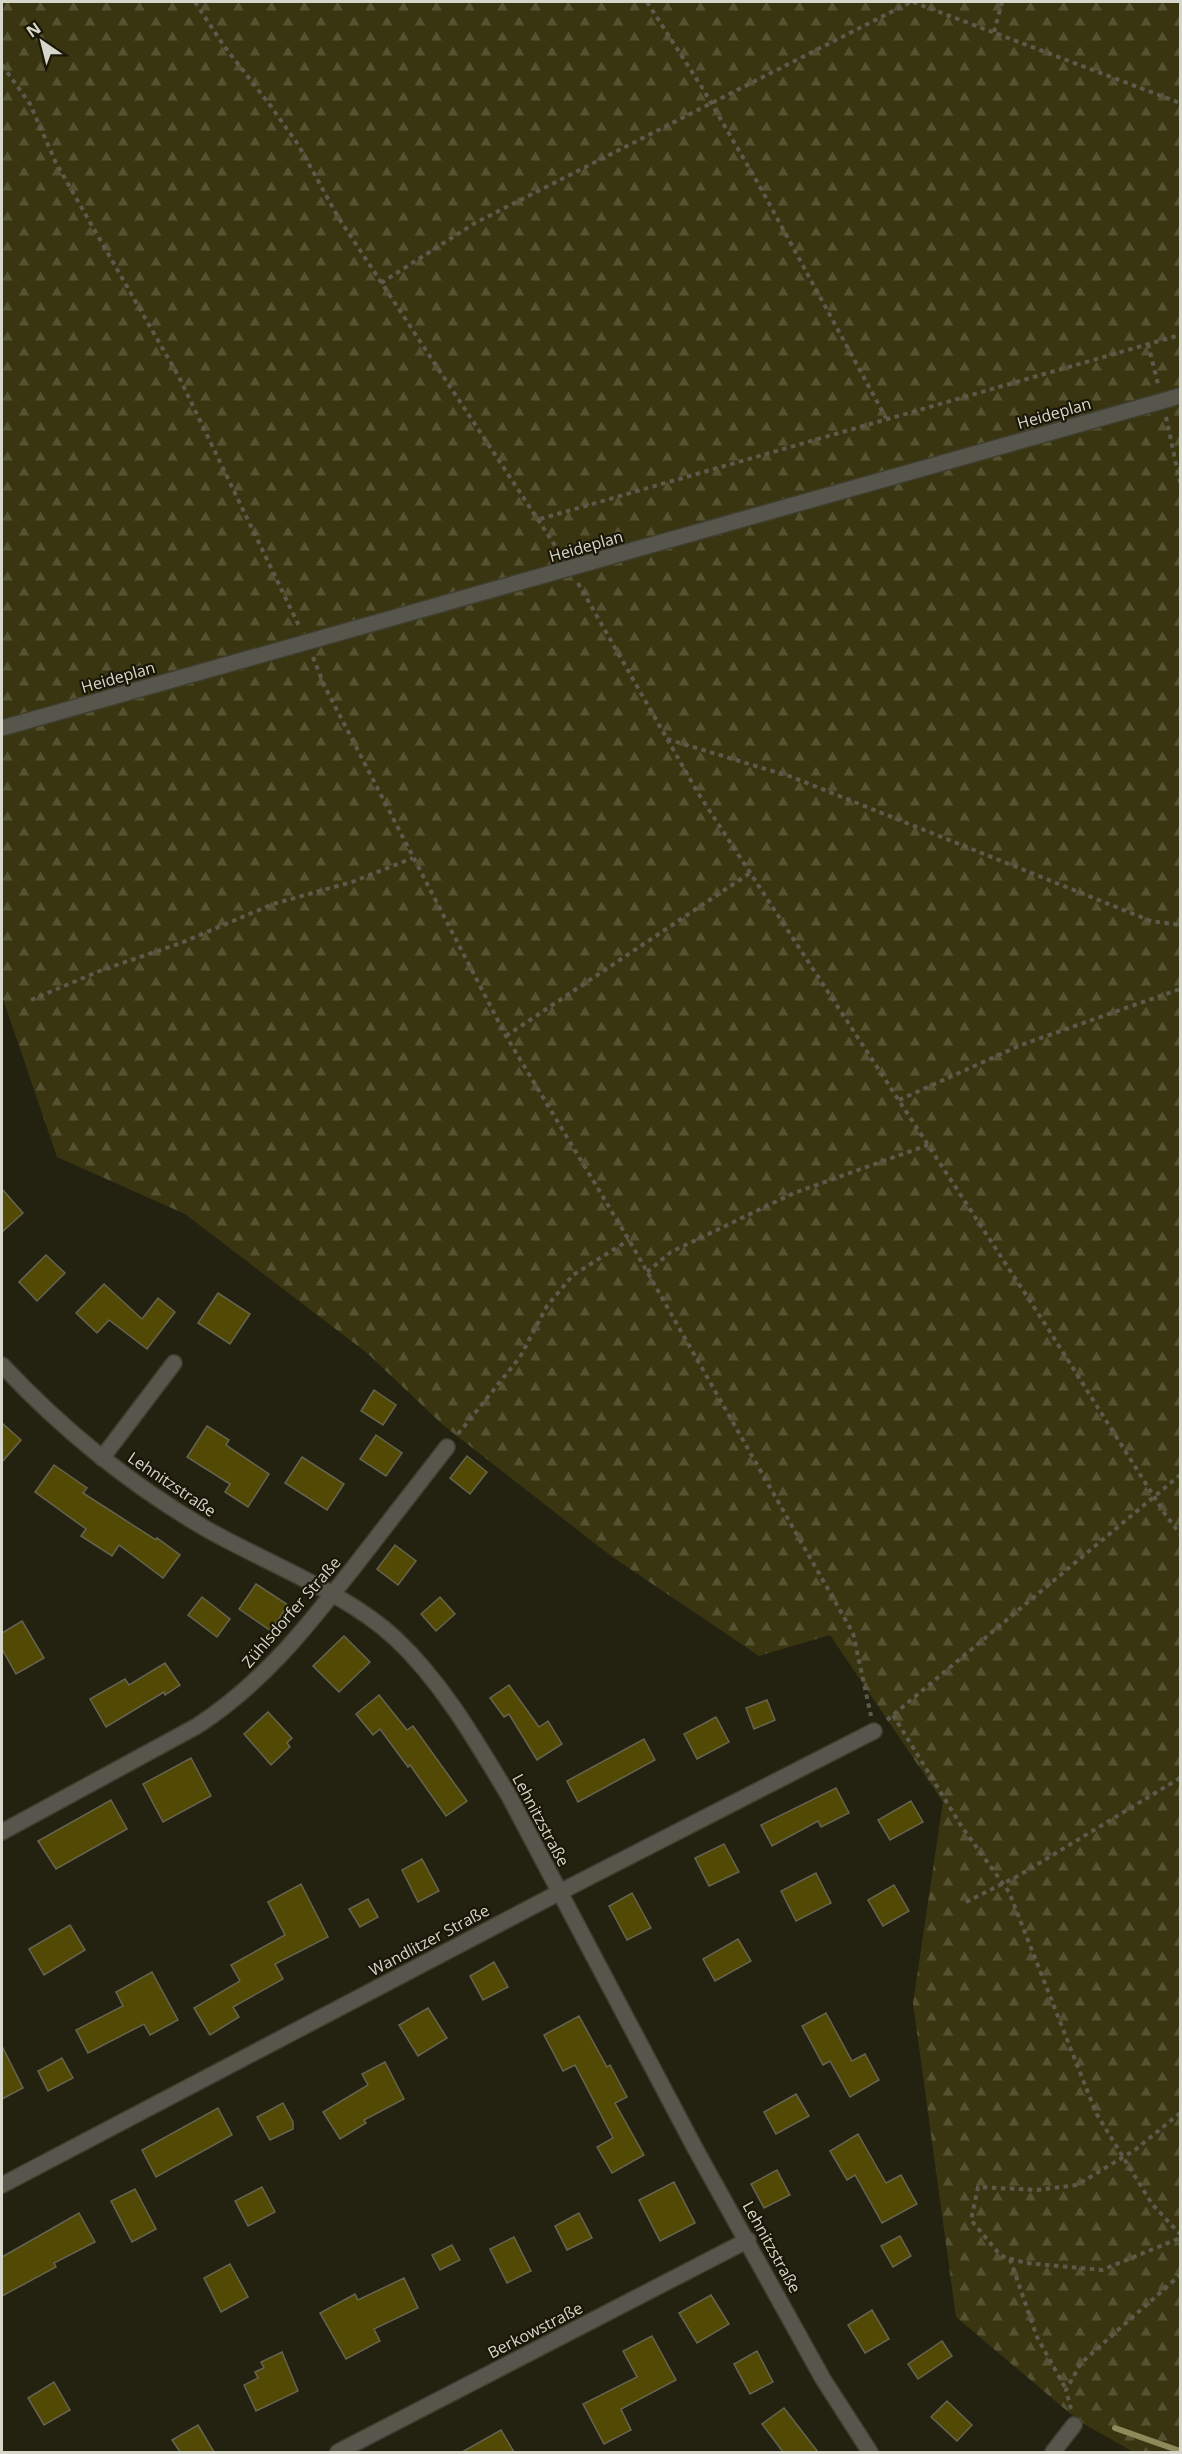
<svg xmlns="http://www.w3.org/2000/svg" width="1182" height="2454" font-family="'Open Sans',sans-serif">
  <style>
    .forest { fill: url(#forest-firs) }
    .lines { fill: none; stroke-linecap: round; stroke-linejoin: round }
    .stream { stroke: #8f8a5b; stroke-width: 6 }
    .building { fill: #524a04; stroke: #666450; stroke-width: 1.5 }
    .minor-casing { stroke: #403e2e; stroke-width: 18 }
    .path { stroke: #5c5a4b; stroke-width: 4; stroke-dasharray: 4.5 4.5; stroke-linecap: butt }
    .minor { stroke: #57564d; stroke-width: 15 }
    .labels { text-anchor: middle; stroke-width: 4.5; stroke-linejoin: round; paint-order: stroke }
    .street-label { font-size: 16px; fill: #d7d6cb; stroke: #1a1707 }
  </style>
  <defs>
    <pattern id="forest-firs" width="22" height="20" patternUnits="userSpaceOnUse" patternTransform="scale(1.5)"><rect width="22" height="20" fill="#393511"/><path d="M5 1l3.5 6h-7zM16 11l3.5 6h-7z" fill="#555232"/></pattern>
  </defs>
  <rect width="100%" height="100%" fill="#232110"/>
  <polygon class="forest" points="2,2 1180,2 1180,2452 1133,2452 1079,2421 956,2317 913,2003 943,1802 830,1635 759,1656 611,1556 443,1425 367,1353 185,1214 57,1157 2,996"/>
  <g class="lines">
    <polyline class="stream" points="1115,2428 1180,2451"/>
  </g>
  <g class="building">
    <polygon points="2,1189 23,1213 2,1232"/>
    <polygon points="46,1255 65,1273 37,1301 19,1282"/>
    <polygon points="104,1284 142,1319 158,1298 175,1312 147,1349 109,1320 97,1333 76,1313"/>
    <polygon points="218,1293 250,1314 230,1344 198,1323"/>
    <polygon points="374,1390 396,1405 383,1425 361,1411"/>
    <polygon points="2,1423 21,1440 2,1462"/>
    <polygon points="207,1426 229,1440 226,1445 269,1474 248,1507 225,1492 230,1484 187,1457"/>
    <polygon points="376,1435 402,1453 386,1476 360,1459"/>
    <polygon points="467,1456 487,1472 470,1494 450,1478"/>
    <polygon points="302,1457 344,1484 327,1510 285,1483"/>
    <polygon points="54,1465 87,1488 83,1493 156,1540 157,1538 180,1555 163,1578 119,1545 112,1556 81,1536 86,1529 35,1492"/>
    <polygon points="395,1545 416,1561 398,1585 377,1569"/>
    <polygon points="256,1584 288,1605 271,1631 239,1609"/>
    <polygon points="202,1597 230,1619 217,1637 188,1615"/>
    <polygon points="440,1597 455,1614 436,1631 421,1614"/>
    <polygon points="22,1621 44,1658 16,1674 2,1649 2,1633"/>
    <polygon points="344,1636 370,1662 339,1692 313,1666"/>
    <polygon points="165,1663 180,1685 165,1695 164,1692 106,1727 90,1699 125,1679 129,1685"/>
    <polygon points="509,1685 539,1727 548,1721 562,1744 537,1760 509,1714 504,1717 490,1698"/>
    <polygon points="379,1695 407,1730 413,1726 467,1801 446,1816 410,1765 408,1767 380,1729 373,1735 356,1714"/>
    <polygon points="767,1700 775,1720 754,1729 746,1708"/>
    <polygon points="268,1712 292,1738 287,1743 290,1747 271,1765 244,1734"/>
    <polygon points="716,1717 729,1742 697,1759 684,1734"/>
    <polygon points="644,1739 655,1760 578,1802 567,1781"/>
    <polygon points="191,1758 211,1796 163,1822 143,1784"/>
    <polygon points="836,1788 849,1813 821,1827 818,1821 772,1846 761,1825"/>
    <polygon points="111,1800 127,1829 56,1869 38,1841"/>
    <polygon points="911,1801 923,1822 890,1840 878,1820"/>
    <polygon points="724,1844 739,1872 709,1886 695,1858"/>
    <polygon points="422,1859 439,1891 418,1902 402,1870"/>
    <polygon points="816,1873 831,1903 796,1921 781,1891"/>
    <polygon points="301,1884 328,1937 275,1964 283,1979 233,2007 239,2017 210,2035 194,2008 240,1981 231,1965 285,1935 268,1902"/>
    <polygon points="894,1885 909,1911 883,1926 868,1900"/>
    <polygon points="632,1893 651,1928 627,1940 609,1906"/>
    <polygon points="368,1899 378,1917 360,1927 349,1909"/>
    <polygon points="70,1925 85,1950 44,1975 29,1949"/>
    <polygon points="738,1939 751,1961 715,1981 703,1959"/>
    <polygon points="494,1962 508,1987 483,2000 470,1976"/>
    <polygon points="152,1972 178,2020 150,2035 144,2024 88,2053 76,2030 123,2006 116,1992"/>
    <polygon points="428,2008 447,2038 418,2056 399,2025"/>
    <polygon points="826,2013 852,2061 865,2054 879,2080 850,2097 830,2061 823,2065 802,2026"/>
    <polygon points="579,2016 607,2067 610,2065 627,2097 615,2103 644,2155 612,2173 597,2147 613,2138 575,2065 563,2071 544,2035"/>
    <polygon points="2,2046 23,2088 2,2099"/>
    <polygon points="62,2058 73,2078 48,2091 38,2071"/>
    <polygon points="385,2062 404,2099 364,2120 366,2123 340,2139 323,2112 368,2085 362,2074"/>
    <polygon points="796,2094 809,2116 776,2134 764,2112"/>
    <polygon points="283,2103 293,2122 293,2129 270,2140 257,2117"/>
    <polygon points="218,2108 232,2135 156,2177 142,2150"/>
    <polygon points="858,2134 886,2183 901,2175 917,2204 882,2223 855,2175 847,2180 830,2151"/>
    <polygon points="777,2170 790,2195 764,2208 751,2184"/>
    <polygon points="674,2182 695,2223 660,2241 639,2200"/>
    <polygon points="262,2187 275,2212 248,2226 235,2201"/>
    <polygon points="135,2189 156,2229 132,2242 111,2201"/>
    <polygon points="79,2213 95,2242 54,2263 56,2267 2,2296 2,2257"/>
    <polygon points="579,2213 592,2238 567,2250 555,2226"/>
    <polygon points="900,2236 911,2256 893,2267 881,2246"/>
    <polygon points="514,2237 531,2271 507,2283 490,2249"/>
    <polygon points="452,2245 460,2260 440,2270 432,2255"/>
    <polygon points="230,2264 248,2297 221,2312 204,2278"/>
    <polygon points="404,2278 418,2308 374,2329 380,2341 346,2359 320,2313 355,2294 358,2300"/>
    <polygon points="711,2295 729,2324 697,2343 679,2313"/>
    <polygon points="872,2310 889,2339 865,2353 848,2325"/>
    <polygon points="652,2336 676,2380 621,2409 631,2430 604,2444 583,2404 637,2377 623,2351"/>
    <polygon points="942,2341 952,2356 918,2379 908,2364"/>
    <polygon points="757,2351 773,2382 750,2394 734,2364"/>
    <polygon points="282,2352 298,2391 256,2411 244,2385 258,2378 255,2372 264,2368 261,2362"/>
    <polygon points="54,2382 70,2410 44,2425 28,2398"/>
    <polygon points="947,2401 972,2425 957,2441 931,2417"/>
    <polygon points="784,2408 818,2452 783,2452 762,2424"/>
    <polygon points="198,2425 214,2452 180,2452 172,2440"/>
    <polygon points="501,2430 514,2452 462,2452"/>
  </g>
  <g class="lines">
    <g class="minor-casing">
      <g id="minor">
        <polyline points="2,728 1180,396"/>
        <path d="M2,1365C61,1428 128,1483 203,1527C263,1562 344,1591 395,1638C442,1682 476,1741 509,1796L696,2150L823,2379L870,2452"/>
        <polyline points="102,1458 174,1363"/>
        <path d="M2,1832L197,1726C263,1683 306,1628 354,1567C385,1527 416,1487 447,1447"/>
        <polyline points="2,2185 560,1892 874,1731"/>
        <polyline points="338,2452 748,2240"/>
        <polyline points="1053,2452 1074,2425"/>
      </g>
    </g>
    <g class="path">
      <polyline points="195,2 224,46 270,105 299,146 338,217 560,553"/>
      <polyline points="647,2 703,89 759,185 886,418"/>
      <polyline points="913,2 1180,103"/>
      <polyline points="994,32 1002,2"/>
      <polyline points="2,65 30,104 56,163 179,377 300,628"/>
      <polyline points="381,283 475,223 911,2"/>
      <polyline points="1148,344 1158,384"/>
      <polyline points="1166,417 1180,482"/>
      <polyline points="540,519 1180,335"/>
      <polyline points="578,583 698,793 1047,1327 1165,1514 1180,1534"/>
      <polyline points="313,657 324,685 506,1036 629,1240 853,1633 871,1716"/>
      <polyline points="667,739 792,777 1151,921 1180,925"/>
      <polyline points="31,1000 102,970 181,943 273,904 352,882 413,858"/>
      <polyline points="506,1036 750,873"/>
      <polyline points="899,1100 1021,1045 1180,989"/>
      <polyline points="647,1272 671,1252 794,1193 928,1145"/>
      <polyline points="458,1434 520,1357 547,1306 573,1275 629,1240"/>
      <polyline points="893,1715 962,1827 1009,1892 1096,2113 1152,2204 1180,2234"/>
      <polyline points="887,1720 1180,1475"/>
      <polyline points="966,1902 1018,1876 1180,1778"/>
      <polyline points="1180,2113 1135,2150 1077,2185 1037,2190 978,2187 971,2220 1001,2256 1026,2263 1102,2270 1180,2238"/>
      <polyline points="1010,2259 1037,2337 1066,2389"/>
      <polyline points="1071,2409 1066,2390 1081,2363 1180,2275"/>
    </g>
    <use href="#minor" class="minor"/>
  </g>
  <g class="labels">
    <g class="street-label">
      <text transform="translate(1054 413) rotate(-16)" y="6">Heideplan</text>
      <text transform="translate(586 546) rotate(-16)" y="6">Heideplan</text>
      <text transform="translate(118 677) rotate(-16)" y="6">Heideplan</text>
      <text transform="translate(172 1484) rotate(34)" y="6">Lehnitzstraße</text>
      <text transform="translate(291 1612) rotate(-49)" y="6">Zühlsdorfer Straße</text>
      <text transform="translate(541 1820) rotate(62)" y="6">Lehnitzstraße</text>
      <text transform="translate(429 1940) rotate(-28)" y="6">Wandlitzer Straße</text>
      <text transform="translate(772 2247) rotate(61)" y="6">Lehnitzstraße</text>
      <text transform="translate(535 2330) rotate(-27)" y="6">Berkowstraße</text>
    </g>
  </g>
  <rect width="1182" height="2454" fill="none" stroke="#d7d6cb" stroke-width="6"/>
  <g transform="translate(42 42) rotate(325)" stroke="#1a1707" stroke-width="4.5" paint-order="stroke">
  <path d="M0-4.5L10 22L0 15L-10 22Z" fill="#d7d6cb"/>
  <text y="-9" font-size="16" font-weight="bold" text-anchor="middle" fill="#d7d6cb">N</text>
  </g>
</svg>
